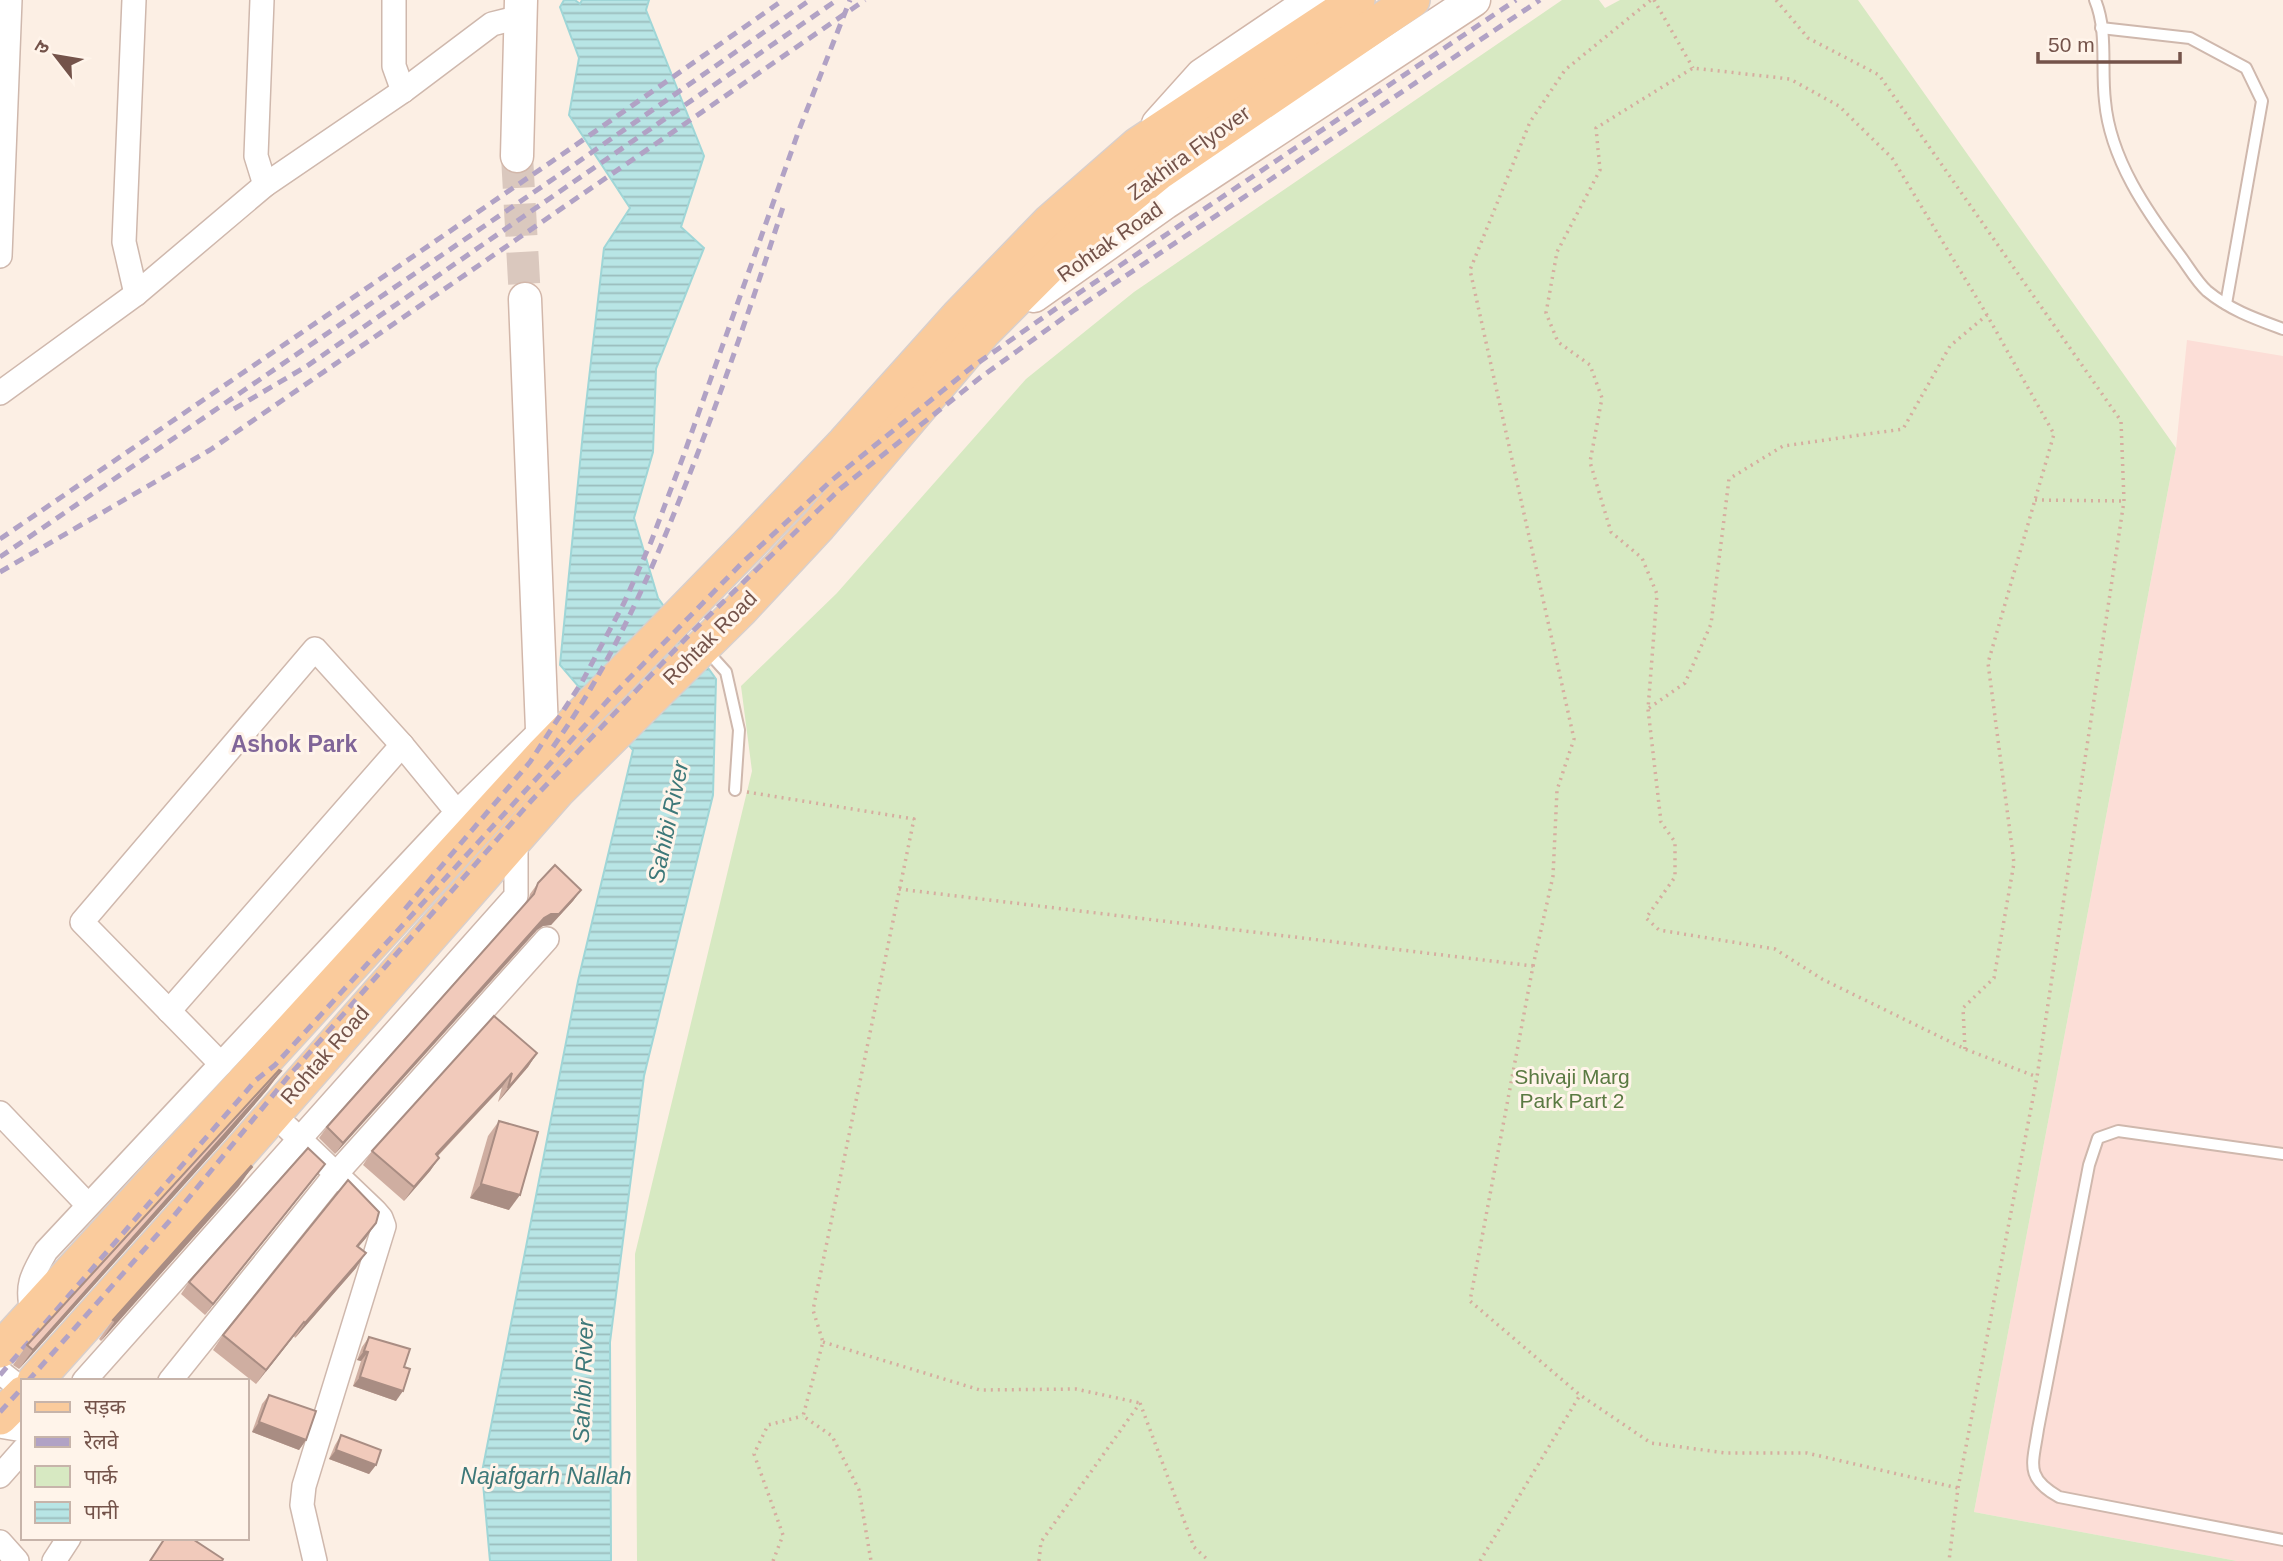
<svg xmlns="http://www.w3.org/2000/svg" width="2283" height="1561" font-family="Helvetica,'Noto Sans Devanagari',sans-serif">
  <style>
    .commercial { fill: #fcded7 }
    .green { fill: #d7e9c2 }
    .water { fill: url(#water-rules); stroke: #9fd6d7; stroke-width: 2 }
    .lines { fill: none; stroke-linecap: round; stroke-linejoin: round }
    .secondary-tunnel { stroke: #dac8be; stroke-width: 32; stroke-dasharray: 32 16; stroke-linecap: butt }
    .lane-casing { stroke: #cfb8ad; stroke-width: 14 }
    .street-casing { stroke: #cfb8ad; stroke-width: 26 }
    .secondary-casing { stroke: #d2b7aa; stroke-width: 35 }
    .primary-casing { stroke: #d8cfcc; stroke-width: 38 }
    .path { stroke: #d6ad9f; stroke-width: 3.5; stroke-dasharray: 2 5; stroke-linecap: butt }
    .lane { stroke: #fff; stroke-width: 10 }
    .street { stroke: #fff; stroke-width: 23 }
    .secondary { stroke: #fff; stroke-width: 32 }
    .primary { stroke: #facb9c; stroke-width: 35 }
    .rail { stroke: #b1a2c5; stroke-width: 5; stroke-dasharray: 10 7; stroke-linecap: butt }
    .wall { fill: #cfaea1 }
    .shaded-wall { fill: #a98d83 }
    .building { fill: #f1cabb; stroke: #a98d83; stroke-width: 2 }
    .labels { text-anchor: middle; stroke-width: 6; stroke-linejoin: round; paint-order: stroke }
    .street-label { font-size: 21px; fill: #74534a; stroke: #fff4ea }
    .park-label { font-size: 21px; fill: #5a7a42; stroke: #fff4ea }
    .neighbourhood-label { font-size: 23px; font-weight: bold; fill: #806598; stroke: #fff4ea }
    .water-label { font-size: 23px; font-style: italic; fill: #3d7879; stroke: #fff4ea }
  </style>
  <defs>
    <pattern id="water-rules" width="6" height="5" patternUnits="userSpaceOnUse" patternTransform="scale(1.75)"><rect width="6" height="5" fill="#b8e5e5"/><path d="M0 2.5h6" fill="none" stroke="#9abcbc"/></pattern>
  </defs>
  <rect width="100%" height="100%" fill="#fcefe4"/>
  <polygon class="commercial" points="2187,340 2283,356 2283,1561 2237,1561 1974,1512 2176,448"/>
  <polygon class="green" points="1562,0 1599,0 1605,8 1620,0 1858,0 2176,448 1974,1512 2237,1561 637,1561 635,1254 752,771 741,686 837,593 1026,379 1134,292"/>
  <polygon class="water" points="564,0 575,0 580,4 582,0 649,0 646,10 704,156 681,227 704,248 656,369 653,452 634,518 658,598 716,679 713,795 644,1076 610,1342 611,1561 490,1561 482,1472 578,981 633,750 560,665 584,422 604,248 630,208 569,115 579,58 560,7"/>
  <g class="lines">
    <polyline class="secondary-tunnel" points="517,156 525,299"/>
    <g class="lane-casing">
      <g id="lane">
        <path d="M2095,0C2108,31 2101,68 2105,101C2110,159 2147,212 2181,257C2189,268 2197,282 2207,291C2230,310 2256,319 2283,329"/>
        <polyline points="2101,28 2190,38 2246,68 2262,101 2226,304"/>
        <polyline points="707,651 726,672 739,730 735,790"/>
        <path d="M2283,1154L2118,1131L2098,1138L2089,1165L2038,1429C2033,1464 2024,1477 2059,1497L2283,1540"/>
      </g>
    </g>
    <g class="street-casing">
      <g id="street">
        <polyline points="134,0 124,242 136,294"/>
        <polyline points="262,0 256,156 265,185"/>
        <polyline points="394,0 394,66 403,91"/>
        <polyline points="0,256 10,0"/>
        <polyline points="0,393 136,294 265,185 403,91 492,24 520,17"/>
        <polyline points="169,1011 402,745"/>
        <polyline points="221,1064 457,812 542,729"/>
        <polyline points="0,1113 87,1204"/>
        <polyline points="288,1128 375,1211 381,1218 384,1226 304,1486 302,1505 315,1561"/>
        <path d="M33,1314C25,1286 32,1275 46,1251L221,1064L82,922L315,649L402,745L457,812"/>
        <polyline points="0,1372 23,1390"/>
        <polyline points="84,1381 516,896 516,838"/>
        <polyline points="170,1381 336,1174 547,939"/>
        <polyline points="0,1426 23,1430"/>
        <polyline points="0,1476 23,1450"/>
        <polyline points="0,1542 17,1561"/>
        <polyline points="54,1561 69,1538"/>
      </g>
    </g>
    <g class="secondary-casing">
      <g id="secondary">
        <polyline points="1158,124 1202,75 1313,0"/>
        <polyline points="517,156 521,0"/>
        <polyline points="1034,296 1165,203 1474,0"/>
        <polyline points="525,299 543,755"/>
      </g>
    </g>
    <g class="primary-casing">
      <g id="primary">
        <polyline points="0,1350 543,755 751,542 845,443 959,316 1050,222 1138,145 1357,0"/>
        <polyline points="35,1381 241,1151 558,790 740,610 819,525 984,331 1070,245 1159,172 1412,0"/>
        <polyline points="0,1417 23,1394"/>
      </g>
    </g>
    <g class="path">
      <polyline points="1654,0 1693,68"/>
      <polyline points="1776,0 1808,38 1879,75 2121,421 2124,501 2037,1077 1958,1488 1949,1561"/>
      <polyline points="2035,500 2124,501"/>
      <polyline points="1649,708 1685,683 1711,624 1729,479 1783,446 1903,429 1950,346 1987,315"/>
      <polyline points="747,792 914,819 813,1310 823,1342 803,1416 832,1436 859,1490 871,1561"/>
      <polyline points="899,889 1533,966 1470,1301 1580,1395 1651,1443 1726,1453 1807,1453 1958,1488"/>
      <polyline points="1533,966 1553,876 1557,790 1574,739 1470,270 1530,122 1565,70 1651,0"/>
      <polyline points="1965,1049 1963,1008 1994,978 2014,863 1988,663 2054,434 1987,315 1892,158 1839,106 1790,79 1693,68 1596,128 1600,170 1557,252 1546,313 1558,342 1590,365 1602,398 1590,462 1611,532 1642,558 1657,594 1648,709 1661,822 1675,842 1675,877 1646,918 1659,930 1775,949 1822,979 1965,1049 2037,1077"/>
      <polyline points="823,1342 980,1390 1076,1389 1140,1403"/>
      <polyline points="1140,1403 1194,1547 1209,1561"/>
      <polyline points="773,1561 783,1535 754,1454 768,1425 803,1416"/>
      <polyline points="1039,1561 1041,1542 1140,1403"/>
      <polyline points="1480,1561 1580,1395"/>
    </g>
    <use href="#lane" class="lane"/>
    <use href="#street" class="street"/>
    <use href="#secondary" class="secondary"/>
    <use href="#primary" class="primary"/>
    <g class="rail">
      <polyline points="234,409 307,366 837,0"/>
      <polyline points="0,539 570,149 783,0"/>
      <polyline points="0,557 578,162 810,0"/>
      <polyline points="0,572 210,450 865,0"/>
      <path d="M553,747C606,672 644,590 677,506C717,407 751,306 784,204"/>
      <polyline points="405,909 530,762 582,682 624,603 651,542 683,457 799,130 850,0"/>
      <polyline points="0,1375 256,1080 275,1065 609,699 742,563 832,480 972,367 1067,301 1516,0"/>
      <polyline points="28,1381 173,1217 288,1077 532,800 692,632 840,489 981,377 1073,311 1540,0"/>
      <polyline points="0,1412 23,1387"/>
    </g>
  </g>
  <g class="wall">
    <polygon points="538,883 581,890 573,901 551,925 543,926 537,930 335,1154 319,1138 327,1127 528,902 530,894"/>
    <polygon points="537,1053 528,1067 498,1102 502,1087 438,1156 439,1158 430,1171 404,1201 363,1165 372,1151"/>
    <polygon points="281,1071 267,1090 226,1138 19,1369 13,1365 27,1345"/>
    <polygon points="499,1121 509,1210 470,1198 488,1136"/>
    <polygon points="317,1175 205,1315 181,1294 189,1282"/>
    <polygon points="239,1186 101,1341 99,1339 113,1320"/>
    <polygon points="366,1238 358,1247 356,1268 295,1338 294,1336 256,1384 213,1350 223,1335"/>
    <polygon points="369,1337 404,1367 396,1401 353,1386 361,1361 357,1360 362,1347"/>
    <polygon points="269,1395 306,1440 299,1450 252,1432 262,1404"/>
    <polygon points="341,1435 376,1465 369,1474 329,1459 335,1445"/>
  </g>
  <g class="shaded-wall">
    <polygon points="581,890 573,901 551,925 543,926 537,930 335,1154 343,1143 544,918"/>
    <polygon points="537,1053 528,1067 498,1102 508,1088"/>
    <polygon points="281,1071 267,1090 226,1138 19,1369 33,1350"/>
    <polygon points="512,1073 502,1087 426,1168 436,1154"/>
    <polygon points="439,1158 430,1171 404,1201 414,1187"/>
    <polygon points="325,1164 317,1175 205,1315 213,1304"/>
    <polygon points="252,1167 239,1186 101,1341 115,1321"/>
    <polygon points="481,1184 520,1195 509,1210 470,1198"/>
    <polygon points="376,1223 366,1238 347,1260 357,1246"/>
    <polygon points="366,1253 356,1268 295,1338 305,1323"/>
    <polygon points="304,1322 294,1336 256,1384 266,1370"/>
    <polygon points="364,1351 368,1352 361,1361 357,1360"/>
    <polygon points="360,1377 403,1391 396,1401 353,1386"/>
    <polygon points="259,1422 306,1440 299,1450 252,1432"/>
    <polygon points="336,1450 376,1465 369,1474 329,1459"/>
  </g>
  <g class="building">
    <polygon points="555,865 581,890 559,914 551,914 544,918 343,1143 327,1127 534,894 538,883"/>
    <polygon points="494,1016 537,1053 508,1088 512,1073 436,1154 439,1158 414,1187 372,1151"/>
    <polygon points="279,1070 281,1071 239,1118 33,1350 27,1345"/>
    <polygon points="499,1121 538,1132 520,1195 481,1184"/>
    <polygon points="308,1148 325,1164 213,1304 189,1282"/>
    <polygon points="251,1166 252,1167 115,1321 113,1320"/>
    <polygon points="348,1180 379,1212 376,1223 357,1246 366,1253 305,1323 304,1322 266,1370 223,1335"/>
    <polygon points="369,1337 410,1349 404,1367 410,1369 403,1391 360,1377 368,1352 364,1351"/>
    <polygon points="269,1395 316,1411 306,1440 259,1422"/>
    <polygon points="341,1435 381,1450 376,1465 336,1450"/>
    <polygon points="165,1538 191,1538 223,1559 222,1561 150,1561"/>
  </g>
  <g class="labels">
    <g class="street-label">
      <text transform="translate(1189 153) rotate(-36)" y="7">Zakhira Flyover</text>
      <text transform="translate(1110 242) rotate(-35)" y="7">Rohtak Road</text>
      <text transform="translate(710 638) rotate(-45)" y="7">Rohtak Road</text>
      <text transform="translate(325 1055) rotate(-49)" y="7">Rohtak Road</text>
    </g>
    <g class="park-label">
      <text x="1572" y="1084">Shivaji Marg<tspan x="1572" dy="24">Park Part 2</tspan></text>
    </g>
    <g class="neighbourhood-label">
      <text x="294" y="752">Ashok Park</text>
    </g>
    <g class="water-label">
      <text transform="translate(668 822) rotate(-78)" y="8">Sahibi River</text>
      <text transform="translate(583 1381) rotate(-88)" y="8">Sahibi River</text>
      <text x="546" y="1484">Najafgarh Nallah</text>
    </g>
  </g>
  <rect x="21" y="1379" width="228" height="161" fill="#fff4ea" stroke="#c7b4aa" stroke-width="2"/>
  <rect x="35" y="1402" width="35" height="10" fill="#facb9c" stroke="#c7b4aa" stroke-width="2"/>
  <text x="84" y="1414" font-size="21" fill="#74534a">सड़क</text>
  <rect x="35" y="1437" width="35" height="10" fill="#b1a2c5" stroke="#c7b4aa" stroke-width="2"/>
  <text x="84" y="1449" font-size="21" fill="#74534a">रेलवे</text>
  <rect x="35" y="1466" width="35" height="21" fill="#d7e9c2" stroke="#c7b4aa" stroke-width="2"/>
  <text x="84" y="1484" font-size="21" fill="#74534a">पार्क</text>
  <rect x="35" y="1502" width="35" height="21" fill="url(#water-rules)" stroke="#c7b4aa" stroke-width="2"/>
  <text x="84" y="1519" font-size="21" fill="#74534a">पानी</text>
  <g transform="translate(56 56) rotate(301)" stroke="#fff4ea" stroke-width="5" paint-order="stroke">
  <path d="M0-5L12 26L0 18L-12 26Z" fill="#74534a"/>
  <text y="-10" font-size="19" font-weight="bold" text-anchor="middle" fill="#74534a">उ</text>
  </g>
  <path d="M2038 52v10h142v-10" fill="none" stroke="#74534a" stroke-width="3.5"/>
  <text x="2048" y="52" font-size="21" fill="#74534a" stroke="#fff4ea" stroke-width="5" paint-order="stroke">50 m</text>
</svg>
